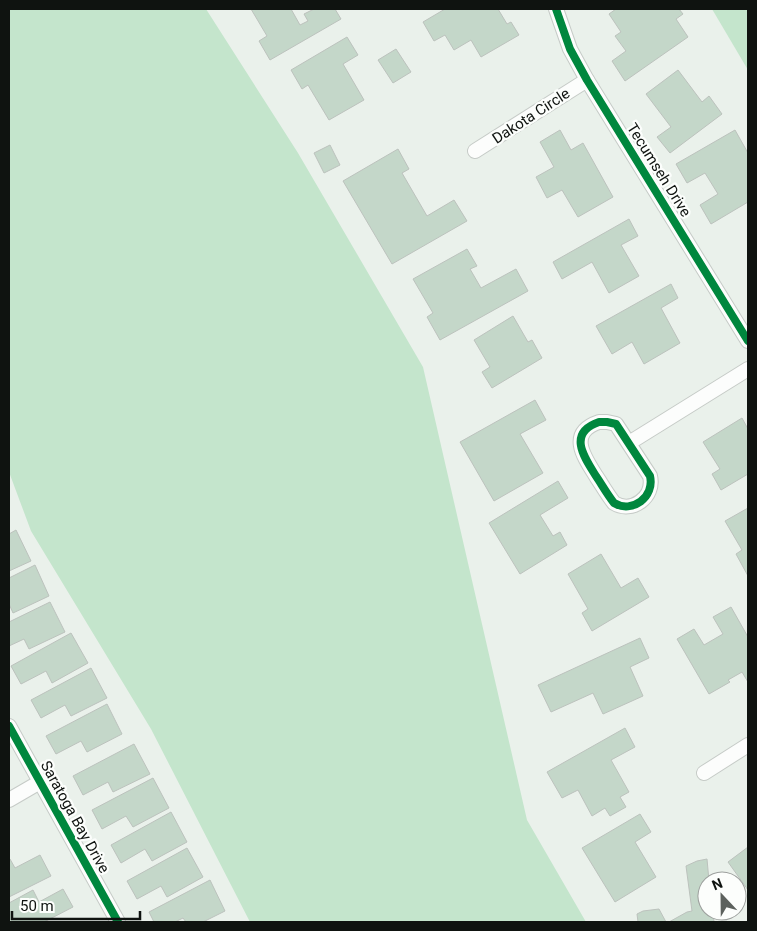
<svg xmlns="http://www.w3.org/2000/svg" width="757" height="931" font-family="Roboto,sans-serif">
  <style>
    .green { fill: #c4e5cc }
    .building { fill: #c4d7c9; stroke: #bcc2bd }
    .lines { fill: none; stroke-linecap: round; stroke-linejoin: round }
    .minor-casing { stroke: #c6cbc7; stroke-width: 16 }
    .minor { stroke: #fcfdfc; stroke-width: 14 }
    .cycleway-casing { stroke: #fcfefc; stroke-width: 11 }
    .cycleway { stroke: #00873e; stroke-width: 8 }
    .labels { text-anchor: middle; stroke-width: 4.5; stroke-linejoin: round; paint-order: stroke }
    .street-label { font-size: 15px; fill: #0f1310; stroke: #fcfefc }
  </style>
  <rect width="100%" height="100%" fill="#eaf1eb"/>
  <g class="green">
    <polygon points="9,9 206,9 298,153 423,367 527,820 586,922 250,922 151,729 31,531 9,472"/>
    <polygon points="712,9 748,9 748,70"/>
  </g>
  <g class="building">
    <polygon points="251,9 291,9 300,25 308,21 304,14 314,9 335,9 341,19 270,60 259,41 267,36"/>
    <polygon points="445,9 498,9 507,24 511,22 519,35 481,57 471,40 454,50 445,35 434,41 423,22"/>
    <polygon points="616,9 679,9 683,14 676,19 688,37 625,81 612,61 626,51 615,36 621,32 609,14"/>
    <polygon points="347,37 358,55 343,64 364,100 329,120 308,85 302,89 291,70"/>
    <polygon points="396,49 411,72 393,83 378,60"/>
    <polygon points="678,70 702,102 709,96 722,114 670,153 657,137 671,127 646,94"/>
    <polygon points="560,130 571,150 583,143 613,197 578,217 562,190 547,198 536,177 554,167 540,142"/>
    <polygon points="735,130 748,153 748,202 711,224 700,205 718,194 705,173 687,183 676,164"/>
    <polygon points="330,145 340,165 324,173 314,153"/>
    <polygon points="398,149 409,169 402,173 427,216 454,200 467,221 392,264 343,181"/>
    <polygon points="629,219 638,236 621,245 639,276 609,293 592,262 562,279 553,262"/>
    <polygon points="467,249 477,266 470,269 481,288 516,269 528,291 440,340 427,317 433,313 413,279"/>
    <polygon points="671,284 678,298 661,308 680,343 644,364 632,342 612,354 596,326"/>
    <polygon points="513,316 528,342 532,340 542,358 492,388 482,372 490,367 474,340"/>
    <polygon points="535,400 546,420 520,434 543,473 494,501 460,442"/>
    <polygon points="742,418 748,429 748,474 721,490 712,474 720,469 703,442"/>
    <polygon points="558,481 568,498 540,515 553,536 560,532 567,545 520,574 489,523"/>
    <polygon points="748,508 748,576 736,554 742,550 725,521"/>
    <polygon points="16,530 31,561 9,571 9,534"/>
    <polygon points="601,554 621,588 638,578 649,597 592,631 582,613 588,609 568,574"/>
    <polygon points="35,565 49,596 13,613 9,604 9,578"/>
    <polygon points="50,602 65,632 29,649 24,639 9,646 9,622"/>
    <polygon points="731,607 748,637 748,682 742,672 728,680 730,682 709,694 677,639 694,629 704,645 723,634 713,617"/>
    <polygon points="71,633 88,663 52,683 46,671 21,684 11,666"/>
    <polygon points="640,638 649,658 630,667 643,696 603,714 593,693 551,712 538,685"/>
    <polygon points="91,668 107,698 71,716 65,705 41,718 31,700"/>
    <polygon points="107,704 122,734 87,752 81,741 56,754 46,736"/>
    <polygon points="625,728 635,747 611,760 629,792 620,797 626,807 610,816 605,808 592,816 578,790 562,798 547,772"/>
    <polygon points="134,744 150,774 113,792 108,782 83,795 73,776"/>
    <polygon points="153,778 169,808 133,827 126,816 102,829 92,810"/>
    <polygon points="171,812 187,842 152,861 145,849 121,863 111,845"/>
    <polygon points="640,814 651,832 635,842 656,877 615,902 582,848"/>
    <polygon points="748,847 748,890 728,862"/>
    <polygon points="187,848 203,877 167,897 161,886 137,899 127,881"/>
    <polygon points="40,855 51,876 9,897 9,860 10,859 15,868"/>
    <polygon points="707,859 709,881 707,881 707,911 713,911 714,922 669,922 687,912 692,911 686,866 697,861"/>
    <polygon points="210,880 225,911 203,922 186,922 183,918 175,922 154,922 149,912"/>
    <polygon points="63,889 73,907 44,922 9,922 9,903 33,890 39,902"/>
    <polygon points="659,909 666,922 638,922 637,914 643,911"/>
  </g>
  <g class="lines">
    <g class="minor-casing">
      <g id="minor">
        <polyline points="556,9 570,49 587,80 748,341"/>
        <polyline points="475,151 587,80"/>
        <path d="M599,422H607L616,424L650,476C655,497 632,514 614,503C607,494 602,485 596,476C584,457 567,433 599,422Z"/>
        <polyline points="629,443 748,369"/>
        <polyline points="9,726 118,922"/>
        <polyline points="704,773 748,745"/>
        <polyline points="9,800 40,782"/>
      </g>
    </g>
    <use href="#minor" class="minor"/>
    <g class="cycleway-casing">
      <g id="cycleway">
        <polyline points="556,9 570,49 587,80 748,341"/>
        <path d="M599,422H607L616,424L650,476C655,497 632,514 614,503C607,494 602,485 596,476C584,457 567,433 599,422Z"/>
        <polyline points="9,726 118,922"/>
      </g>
    </g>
    <use href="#cycleway" class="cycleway"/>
  </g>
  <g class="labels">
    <g class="street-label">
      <text transform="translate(531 116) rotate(-33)" y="5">Dakota Circle</text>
      <text transform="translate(659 170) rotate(58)" y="5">Tecumseh Drive</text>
      <text transform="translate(75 817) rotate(61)" y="5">Saratoga Bay Drive</text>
    </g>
  </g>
  <rect width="757" height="931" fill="none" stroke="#0f1310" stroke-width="20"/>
  <g transform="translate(722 896) rotate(338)"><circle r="24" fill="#fcfefc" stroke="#9da09e"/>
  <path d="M0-4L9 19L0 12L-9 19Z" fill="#5c615d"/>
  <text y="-8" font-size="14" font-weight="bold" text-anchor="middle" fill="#0f1310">N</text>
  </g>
  <path d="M12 911v8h128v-8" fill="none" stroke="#0f1310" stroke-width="2.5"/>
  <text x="20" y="911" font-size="15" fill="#0f1310" stroke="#fcfefc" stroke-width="4" paint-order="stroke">50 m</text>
</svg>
